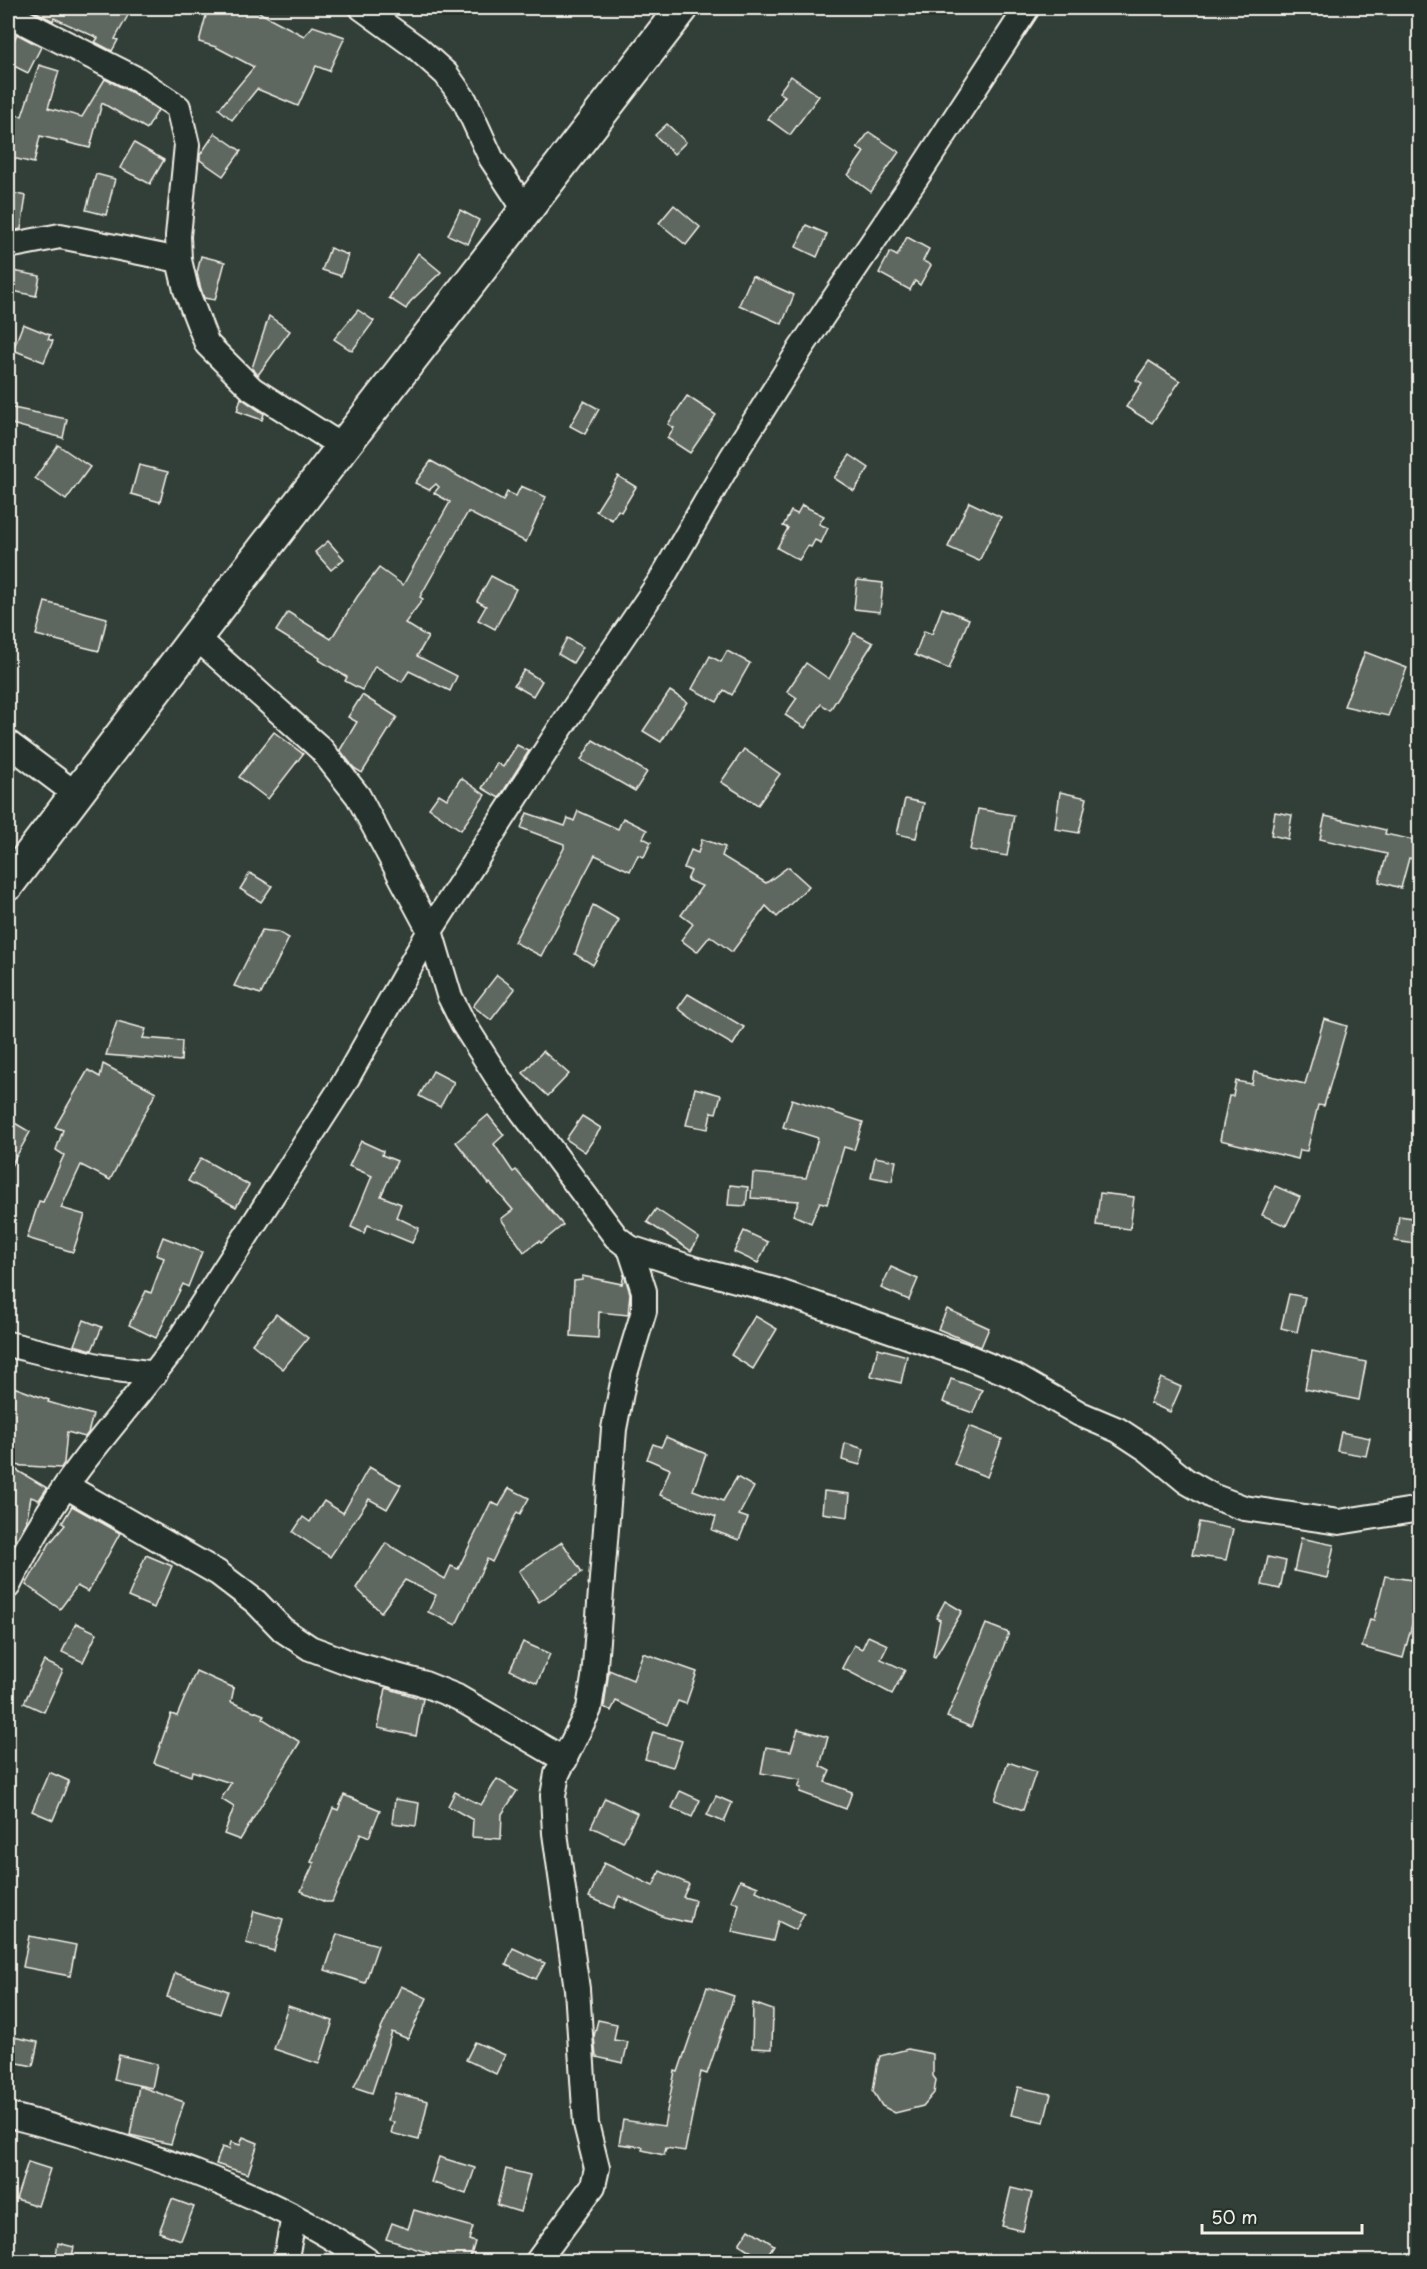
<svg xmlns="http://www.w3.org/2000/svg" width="1427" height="2269" font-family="'Playpen Sans',sans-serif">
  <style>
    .building { fill: #5f6861; stroke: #f4f1e8; stroke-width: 1.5 }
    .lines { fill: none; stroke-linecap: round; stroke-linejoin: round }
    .minor-casing { stroke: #f4f1e8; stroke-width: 28 }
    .major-casing { stroke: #f4f1e8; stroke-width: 36 }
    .minor { stroke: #26332d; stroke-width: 24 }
    .major { stroke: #26332d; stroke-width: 32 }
  </style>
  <rect width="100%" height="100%" fill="#323e38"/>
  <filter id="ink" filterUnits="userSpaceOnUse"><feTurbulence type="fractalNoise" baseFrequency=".0167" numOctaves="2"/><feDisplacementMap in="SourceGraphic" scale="12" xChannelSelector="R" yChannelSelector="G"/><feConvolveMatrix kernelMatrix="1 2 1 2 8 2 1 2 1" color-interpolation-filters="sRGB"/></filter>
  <g filter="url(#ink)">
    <g class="building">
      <polygon points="29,8 132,8 115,39 118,40 112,51 95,42 98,38 54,18 53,21"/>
      <polygon points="208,8 251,8 304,36 313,26 345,37 329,71 316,66 298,106 257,89 232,120 219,109 254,67 216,47 199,42"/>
      <polygon points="17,34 41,47 28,73 8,63 8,53"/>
      <polygon points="39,65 59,71 48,108 82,117 105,79 131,92 158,110 147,129 102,103 90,148 40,136 34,163 8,157 8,149 16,115 22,116"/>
      <polygon points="791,76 819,96 790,135 768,119 785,96 779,92"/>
      <polygon points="667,124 686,142 674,154 655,135"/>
      <polygon points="869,132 899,152 871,192 848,175 864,152 857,148"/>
      <polygon points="215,133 241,151 223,176 200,160 200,155"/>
      <polygon points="134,143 164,160 150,184 120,168"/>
      <polygon points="96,174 115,179 106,215 86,210"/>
      <polygon points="8,192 26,196 21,229 8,232"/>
      <polygon points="674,205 700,227 686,245 659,223"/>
      <polygon points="460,210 479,220 468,244 448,235"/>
      <polygon points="806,225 827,234 817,257 796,247"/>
      <polygon points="907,237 929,249 923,261 931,265 920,285 915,281 910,290 879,273 890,252 897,256"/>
      <polygon points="330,248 348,255 341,276 322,270"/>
      <polygon points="418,253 441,272 410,302 406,309 389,298"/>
      <polygon points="201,256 225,262 215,300 204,298 200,286 197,273"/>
      <polygon points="8,270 40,276 36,296 8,290"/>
      <polygon points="752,276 794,295 782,324 739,305"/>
      <polygon points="358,310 374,321 352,351 334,339"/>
      <polygon points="269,316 290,331 258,375 252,368"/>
      <polygon points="23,324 50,335 48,339 53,341 44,362 13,350"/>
      <polygon points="1149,361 1180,381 1152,423 1126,407 1142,383 1136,380"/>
      <polygon points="687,396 716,415 690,453 667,438 674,428 668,424"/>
      <polygon points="241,398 264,414 262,420 237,411"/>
      <polygon points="584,401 599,409 585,434 570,426"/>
      <polygon points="8,407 67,419 63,438 8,423"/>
      <polygon points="58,445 90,467 66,500 35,478"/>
      <polygon points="850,455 869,468 854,491 834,478"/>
      <polygon points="431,461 503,501 507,492 516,496 521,486 546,497 526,542 468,512 420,597 423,599 405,623 428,637 417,656 457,676 450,691 409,671 402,682 375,666 362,690 345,681 347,677 319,660 320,658 276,631 288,612 331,639 357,597 379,568 403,585 450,502 434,493 439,487 436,484 429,490 415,483"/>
      <polygon points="139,465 168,472 160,502 131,494"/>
      <polygon points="618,476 636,487 621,512 618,510 612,520 596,511"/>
      <polygon points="969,502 1001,517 979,561 948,547"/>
      <polygon points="802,505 824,516 819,524 828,528 821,543 815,540 811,547 808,546 799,560 777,548 788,528 783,526 791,511 797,514"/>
      <polygon points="328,541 344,559 331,570 315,552"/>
      <polygon points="491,576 516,589 495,629 478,620 486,606 477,601"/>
      <polygon points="857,580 883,583 880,612 854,609"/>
      <polygon points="45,602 107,618 99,651 36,635"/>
      <polygon points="942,608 969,619 949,669 915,655 924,631 932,634"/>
      <polygon points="854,633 873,643 830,710 821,704 805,728 785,715 797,698 787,691 806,663 829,679"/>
      <polygon points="567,638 583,647 573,663 558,654"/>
      <polygon points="727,651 750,663 732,695 724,690 717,702 692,689 710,656 721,662"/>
      <polygon points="1365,652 1407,668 1388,716 1344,706"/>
      <polygon points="524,670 542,681 533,696 514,685"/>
      <polygon points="670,691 687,702 661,742 643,731"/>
      <polygon points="362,695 397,717 362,773 354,768 340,750 357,722 348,717"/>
      <polygon points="274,732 303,754 268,799 239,777"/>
      <polygon points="593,740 647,772 635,791 581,760"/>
      <polygon points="517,745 529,751 499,798 482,788 497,763 503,767"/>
      <polygon points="744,749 780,774 758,805 721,782"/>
      <polygon points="461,778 485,795 461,830 429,808 439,794 447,799"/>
      <polygon points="1060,792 1087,798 1079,833 1055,829"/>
      <polygon points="905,799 924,803 916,838 897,834"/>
      <polygon points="978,809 1014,815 1007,856 970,850"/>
      <polygon points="578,811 618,829 623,818 647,830 643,838 651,842 644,857 638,855 630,871 595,855 541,956 514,942 564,848 564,844 521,828 527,813 565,826 568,818 574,821"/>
      <polygon points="1275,812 1292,815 1288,839 1271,835"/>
      <polygon points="1325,816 1386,830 1385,834 1419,841 1419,861 1409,858 1401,888 1379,882 1387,854 1320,839"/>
      <polygon points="702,839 725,847 722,856 766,883 788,867 809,886 777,917 766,906 732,952 710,936 697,952 681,940 693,924 681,915 702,886 687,880 691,871 684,868 691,850 698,853"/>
      <polygon points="250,873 272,886 261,902 240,889"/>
      <polygon points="593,905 619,920 593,965 575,954"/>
      <polygon points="262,930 278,932 289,938 261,994 234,986"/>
      <polygon points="497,975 515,989 491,1020 473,1006"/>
      <polygon points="688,994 744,1027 733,1045 701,1026 678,1008"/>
      <polygon points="1324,1019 1347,1026 1324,1106 1318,1105 1307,1151 1300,1150 1298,1159 1220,1140 1229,1096 1233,1096 1236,1081 1252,1084 1254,1072 1305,1084"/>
      <polygon points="117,1021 146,1029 143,1038 182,1041 181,1061 106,1055"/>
      <polygon points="543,1051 569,1074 548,1096 523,1073"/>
      <polygon points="103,1064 156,1092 110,1180 81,1165 61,1208 85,1215 73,1252 27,1238 39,1201 43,1202 64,1155 56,1150 63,1130 55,1127 88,1070 100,1077"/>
      <polygon points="433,1071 454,1082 440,1107 419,1096"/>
      <polygon points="695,1088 721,1095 716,1113 711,1112 708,1129 686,1125"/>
      <polygon points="792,1099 863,1122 854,1150 844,1147 827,1204 820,1202 811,1223 793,1215 799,1201 751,1198 753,1173 806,1178 818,1138 783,1127"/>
      <polygon points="488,1115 504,1135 494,1144 513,1172 516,1170 563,1225 541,1243 539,1241 524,1252 501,1219 513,1210 490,1183 489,1184 456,1142"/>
      <polygon points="582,1116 601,1128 585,1152 566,1139"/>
      <polygon points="8,1119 30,1132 8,1171"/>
      <polygon points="361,1141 383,1151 382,1155 397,1161 381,1196 401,1204 396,1217 419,1228 412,1243 368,1225 364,1233 351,1227 372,1176 349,1166"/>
      <polygon points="875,1157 896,1161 892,1181 871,1177"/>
      <polygon points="201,1158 249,1185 236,1207 188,1181"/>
      <polygon points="730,1185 748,1187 746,1206 728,1205"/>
      <polygon points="1275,1186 1300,1197 1286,1226 1262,1215"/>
      <polygon points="1100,1193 1134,1197 1130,1229 1096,1225"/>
      <polygon points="656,1209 699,1238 691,1251 647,1222"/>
      <polygon points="1399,1216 1419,1219 1416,1244 1395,1241"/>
      <polygon points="744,1231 768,1242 758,1263 734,1252"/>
      <polygon points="163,1237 202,1252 188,1287 183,1284 156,1338 129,1325 146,1291 151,1293 164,1258 156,1255"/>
      <polygon points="891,1267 918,1279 909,1300 881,1288"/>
      <polygon points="624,1274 630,1293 628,1315 599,1312 598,1338 571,1336 574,1281 582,1280 582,1276 622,1284"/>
      <polygon points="1289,1294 1305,1297 1297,1332 1281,1328"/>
      <polygon points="947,1309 989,1328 981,1347 938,1329"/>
      <polygon points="276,1314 308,1338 283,1369 252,1344"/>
      <polygon points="755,1316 777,1329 753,1369 731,1355"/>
      <polygon points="84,1320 102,1327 92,1350 74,1345"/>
      <polygon points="878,1348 907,1356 901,1383 871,1376"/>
      <polygon points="1312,1351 1366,1362 1359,1400 1305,1389"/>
      <polygon points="1161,1378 1181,1387 1170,1412 1150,1403"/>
      <polygon points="951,1379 982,1390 973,1413 943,1402"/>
      <polygon points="8,1385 49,1400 48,1402 93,1415 88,1433 85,1437 67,1432 64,1463 61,1468 8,1465"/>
      <polygon points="969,1426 1002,1439 987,1477 954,1464"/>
      <polygon points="1341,1432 1370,1438 1366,1456 1337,1451"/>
      <polygon points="666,1437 706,1454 693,1490 723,1501 737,1477 754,1487 739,1515 748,1518 739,1540 712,1530 716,1517 660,1495 670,1469 647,1459 653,1444 661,1447"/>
      <polygon points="845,1443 864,1449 860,1465 842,1460"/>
      <polygon points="8,1465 47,1488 39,1500 31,1497 26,1523 8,1555"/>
      <polygon points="369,1467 401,1485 387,1509 369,1499 330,1557 293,1532 303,1517 310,1522 324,1501 343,1513"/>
      <polygon points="509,1488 529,1498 520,1514 517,1512 492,1562 487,1559 456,1625 428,1612 436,1595 405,1580 381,1612 356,1588 386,1543 445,1579 451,1566 458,1569 491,1502 499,1506"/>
      <polygon points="824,1491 850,1494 848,1517 822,1513"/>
      <polygon points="72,1506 120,1533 88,1592 77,1586 60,1609 26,1585 50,1543 65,1525 62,1523"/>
      <polygon points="1199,1522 1233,1529 1226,1560 1192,1555"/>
      <polygon points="1301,1538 1334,1545 1327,1578 1294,1571"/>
      <polygon points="562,1542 582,1572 539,1602 519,1571"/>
      <polygon points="146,1555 172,1566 154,1608 128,1597"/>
      <polygon points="1268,1557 1286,1561 1280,1589 1262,1585"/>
      <polygon points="1385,1576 1419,1581 1419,1612 1415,1622 1413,1621 1403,1658 1362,1647 1370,1619 1374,1620"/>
      <polygon points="945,1601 962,1611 935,1657 933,1656 940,1620 936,1618"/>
      <polygon points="76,1623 97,1633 83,1662 62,1652"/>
      <polygon points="986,1624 1009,1633 971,1727 947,1717"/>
      <polygon points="868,1636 888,1645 881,1659 905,1670 892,1694 842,1668 854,1645 862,1649"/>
      <polygon points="523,1642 550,1654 537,1683 510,1670"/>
      <polygon points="643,1653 697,1672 686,1704 678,1701 667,1725 616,1701 611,1711 604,1707 609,1670 633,1680"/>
      <polygon points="44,1661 63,1670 44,1712 24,1703"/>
      <polygon points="196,1671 234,1688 231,1702 264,1715 263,1719 300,1742 240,1840 224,1834 234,1807 221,1799 231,1783 192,1771 191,1776 154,1763 171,1714 177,1716"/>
      <polygon points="386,1688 423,1699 416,1736 378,1728"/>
      <polygon points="798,1729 828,1737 820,1766 830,1771 825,1782 852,1792 846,1809 800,1792 801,1788 798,1787 801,1780 761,1773 766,1747 791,1751"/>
      <polygon points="653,1732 682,1741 673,1767 645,1759"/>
      <polygon points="1008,1762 1036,1772 1023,1810 995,1800"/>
      <polygon points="49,1772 69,1781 53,1820 32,1811"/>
      <polygon points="497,1779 517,1791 502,1814 501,1839 472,1837 473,1820 448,1806 455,1792 481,1805"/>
      <polygon points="680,1791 700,1800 692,1817 672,1808"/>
      <polygon points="344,1795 380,1810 369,1837 361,1833 332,1902 325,1902 301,1891 314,1863 311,1862 333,1808 338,1810"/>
      <polygon points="716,1796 732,1803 724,1822 707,1815"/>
      <polygon points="605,1798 637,1813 623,1842 591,1827"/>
      <polygon points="395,1799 419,1803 416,1826 392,1823"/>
      <polygon points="604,1863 653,1886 660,1871 689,1884 683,1897 695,1900 690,1923 664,1917 619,1896 614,1908 589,1897"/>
      <polygon points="740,1880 758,1887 756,1891 804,1913 796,1930 778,1921 773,1941 732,1932 739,1904 731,1901"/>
      <polygon points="254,1911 283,1919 274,1951 246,1943"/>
      <polygon points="337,1934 378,1945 365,1983 325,1970"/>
      <polygon points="29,1936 76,1945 70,1976 23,1967"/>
      <polygon points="513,1948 545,1963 536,1979 506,1965"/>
      <polygon points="175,1973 228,1991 220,2014 167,1997"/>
      <polygon points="401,1986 427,1998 408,2039 392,2032 372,2093 354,2087"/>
      <polygon points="707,1987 734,1996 707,2074 701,2072 685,2151 666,2148 664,2155 642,2150 643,2147 619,2144 623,2120 664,2126 675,2071 678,2072"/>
      <polygon points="753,2003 773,2010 772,2049 752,2048"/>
      <polygon points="288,2006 333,2021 319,2064 274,2049"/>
      <polygon points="598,2020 617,2024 614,2040 628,2042 623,2063 596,2057 594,2036"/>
      <polygon points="8,2036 38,2042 33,2066 8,2061"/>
      <polygon points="475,2042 505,2055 496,2074 466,2060"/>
      <polygon points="908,2049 933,2054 933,2076 936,2080 934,2093 923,2106 895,2113 882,2106 873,2091 877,2066 880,2056"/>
      <polygon points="119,2055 157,2064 152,2088 114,2080"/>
      <polygon points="139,2086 184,2102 171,2144 130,2135"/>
      <polygon points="1018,2087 1051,2094 1044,2122 1011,2115"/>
      <polygon points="395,2093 428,2101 419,2140 391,2133 394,2122 388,2121"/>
      <polygon points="243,2137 258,2143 248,2174 216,2164 222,2147 229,2149 231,2142 240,2145"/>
      <polygon points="439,2157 475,2168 466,2194 431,2182"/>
      <polygon points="28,2162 50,2169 38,2206 16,2199"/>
      <polygon points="506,2169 530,2175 520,2212 497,2205"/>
      <polygon points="1011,2188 1032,2193 1023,2231 1002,2226"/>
      <polygon points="172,2199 194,2207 181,2240 159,2232"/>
      <polygon points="414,2210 473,2227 469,2240 475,2242 469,2262 427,2262 429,2253 386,2239 392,2223 408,2229"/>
      <polygon points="749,2229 774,2245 764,2260 739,2244"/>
      <polygon points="58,2243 74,2247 71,2262 55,2262"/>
    </g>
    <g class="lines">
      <g class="minor-casing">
        <g id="minor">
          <polyline points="362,8 417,48 446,74 465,101 491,158 526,211"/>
          <polyline points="8,14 138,80 178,107 187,145 178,236 179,260 186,290 207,344 252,389 343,447"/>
          <polyline points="8,246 60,236 179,260"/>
          <polyline points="196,637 321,749 358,796 430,931 560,729 661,580 731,459 801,348 918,175 1027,8"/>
          <polyline points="8,743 77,795"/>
          <polyline points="430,931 449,995 463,1023 501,1083 616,1237 630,1248 694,1269 774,1290 968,1357 1014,1376 1080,1414 1118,1430 1147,1449 1186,1481 1212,1496 1244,1508 1339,1522 1420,1509"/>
          <polyline points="8,1344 102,1367 155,1374"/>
          <polyline points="66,1486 218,1573 256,1602 283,1630 310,1648 350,1663 422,1683 457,1697 565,1760"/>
          <path d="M8,1586C29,1542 54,1500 84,1461C115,1421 148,1383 178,1342L343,1085L430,931"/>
          <path d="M8,2115C133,2147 262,2188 370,2262"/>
          <polyline points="285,2262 294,2217"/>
          <polyline points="537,2262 593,2186 597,2168 586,2124 577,1989 555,1833 553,1796 557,1774 589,1709 594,1678 614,1429 624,1377 644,1311 644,1291 630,1248"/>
        </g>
      </g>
      <g class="major-casing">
        <polyline id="major" points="8,884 196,637 682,8"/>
      </g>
      <use href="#minor" class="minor"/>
      <use href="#major" class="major"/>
    </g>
  </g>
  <rect width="1427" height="2269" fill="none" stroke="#26332d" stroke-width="30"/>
  <rect x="15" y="15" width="1397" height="2239" fill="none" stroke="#f4f1e8" stroke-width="2" filter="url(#ink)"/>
  <path d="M1202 2224v9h160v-9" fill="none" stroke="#f4f1e8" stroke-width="3"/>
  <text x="1211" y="2224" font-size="18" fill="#f4f1e8" stroke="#26332d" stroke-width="4.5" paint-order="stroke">50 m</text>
</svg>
